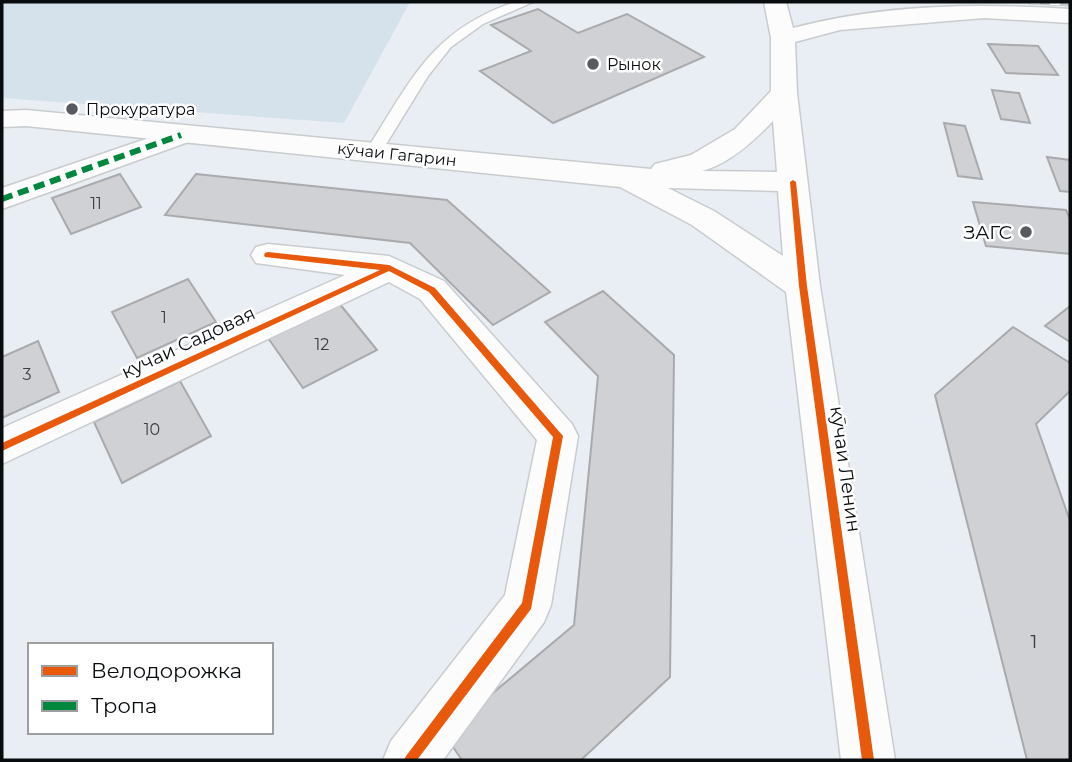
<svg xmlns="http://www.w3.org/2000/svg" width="1072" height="762" font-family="Montserrat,sans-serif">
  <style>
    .built { fill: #d5e1eb }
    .building { fill: #d0d1d5; stroke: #a8aaae; stroke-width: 2 }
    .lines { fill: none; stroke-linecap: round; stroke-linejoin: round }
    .lane-casing { stroke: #c8cccf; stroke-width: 3 }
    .street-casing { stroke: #c8cccf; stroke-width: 3 }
    .secondary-casing { stroke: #c8cccf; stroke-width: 3 }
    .lane { fill: #fcfcfd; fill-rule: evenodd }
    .street { fill: #fcfcfd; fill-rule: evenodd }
    .secondary { fill: #fcfcfd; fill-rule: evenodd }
    .rail-casing { stroke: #c8c9ca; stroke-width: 5 }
    .rail { stroke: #fff; stroke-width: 3.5; stroke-dasharray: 10; stroke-linecap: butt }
    .quiet { stroke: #00873e; stroke-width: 6; stroke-dasharray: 11 6; stroke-linecap: butt }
    .cycleway-casing { stroke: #fff; stroke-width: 4 }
    .cycleway { fill: #e8590c; fill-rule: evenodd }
    .poi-dot { fill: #575b5f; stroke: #fff; stroke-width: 2.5 }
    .labels { text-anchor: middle; stroke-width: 5; stroke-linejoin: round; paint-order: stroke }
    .far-poi-label { font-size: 16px; fill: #090c0f; stroke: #fff; text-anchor: start }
    .far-street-label { font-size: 16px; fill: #090c0f; stroke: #fff }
    .number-label { font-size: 16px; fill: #3b3d40 }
    .poi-label { font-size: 19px; fill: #090c0f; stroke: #fff; text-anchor: end }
    .street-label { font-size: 19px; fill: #090c0f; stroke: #fff }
    .near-number-label { font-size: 19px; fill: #3b3d40 }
  </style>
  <rect width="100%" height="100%" fill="#e8eef3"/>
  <polygon class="built" points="2,2 410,2 344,123 2,98"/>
  <g class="building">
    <polygon points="538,9 578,33 627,14 704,57 553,123 480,71 531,51 491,25"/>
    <polygon points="988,44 1038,46 1058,75 1006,73"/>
    <polygon points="992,90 1019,93 1030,123 1001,119"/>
    <polygon points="944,123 965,126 982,179 958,176"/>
    <polygon points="1047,157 1070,160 1070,192 1060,191"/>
    <polygon points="120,174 141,207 71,234 52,198"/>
    <polygon points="196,174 447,200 550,292 493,325 410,243 165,215"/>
    <polygon points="973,202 1066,210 1070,219 1070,254 986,246"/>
    <polygon points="188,279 216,322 137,358 112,312"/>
    <polygon points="603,291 674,355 670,677 581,760 462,760 444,734 574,625 598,376 545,322"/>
    <polygon points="339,303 377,350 303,388 268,338"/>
    <polygon points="1070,306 1070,342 1045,326"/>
    <polygon points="1013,327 1070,363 1070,391 1036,424 1070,521 1070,760 1027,760 935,395"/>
    <polygon points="38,341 59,392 2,418 2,357"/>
    <polygon points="180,381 211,436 122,483 94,422"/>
  </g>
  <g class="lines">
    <g class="lane-casing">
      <path id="lane" d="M515,2H533L483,24L451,47L428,76L380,154H368L366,151C411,81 431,30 515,2Z"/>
    </g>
    <g class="street-casing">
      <g id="street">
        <polygon points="181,127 191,129 195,135 191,141 2,209 2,188"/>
        <polygon points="268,244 389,256 444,281 572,424 578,436 551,605 544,622 443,760 383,760 391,741 505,595 537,440 420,299 389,282 2,464 2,428 345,275 256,263 251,255 256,247"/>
      </g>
    </g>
    <g class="secondary-casing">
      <path id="secondary" d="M764,2H786L793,28C883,4 978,3 1070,9V23L984,18L840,30L795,42L797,93L820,286L895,760H841L786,292L692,225L620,187L26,126L2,127V111L26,110L651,169L655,164L691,155L735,129L771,91V38ZM773,121L777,172L702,171C729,164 754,141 773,121ZM668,188L778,191L783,256L714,211Z"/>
    </g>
    <use href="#lane" class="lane"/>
    <use href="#street" class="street"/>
    <use href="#secondary" class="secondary"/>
    <g class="rail-casing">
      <polyline id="rail" points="1030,2 1070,4"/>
    </g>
    <use href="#rail" class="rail"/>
    <polyline class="quiet" points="2,199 181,135"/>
    <g class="cycleway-casing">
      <g id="cycleway">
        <polygon points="793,180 796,182 807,286 874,760 862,760 799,286 790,182"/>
        <polygon points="268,252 389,265 435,288 563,436 531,609 417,760 404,760 406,756 522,603 553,437 429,292 389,271 2,451 2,443 380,270 265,257 264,255 265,253"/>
      </g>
    </g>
    <use href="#cycleway" class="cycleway"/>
  </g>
  <g class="poi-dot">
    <circle cx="593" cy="64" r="7"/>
    <circle cx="72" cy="109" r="7"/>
    <circle cx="1026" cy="232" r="7"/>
  </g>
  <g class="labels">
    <g class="far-poi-label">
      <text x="607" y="70">Рынок</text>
      <text x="86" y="115">Прокуратура</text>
    </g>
    <g class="far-street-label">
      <text transform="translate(397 154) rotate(6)" y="6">кӯчаи Гагарин</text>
    </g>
    <g class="number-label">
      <text x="96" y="209">11</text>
      <text x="164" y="323">1</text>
      <text x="322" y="350">12</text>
      <text x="27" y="380">3</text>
      <text x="152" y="435">10</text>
    </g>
    <g class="poi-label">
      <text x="1012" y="239">ЗАГС</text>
    </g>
    <g class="street-label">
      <text transform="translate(188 342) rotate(-25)" y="7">кучаи Садовая</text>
      <text transform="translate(846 469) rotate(82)" y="7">кӯчаи Ленин</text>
    </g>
    <g class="near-number-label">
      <text x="1034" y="648">1</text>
    </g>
  </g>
  <rect width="1072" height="762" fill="none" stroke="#090c0f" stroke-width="7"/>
  <rect x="28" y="643" width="245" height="91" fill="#ffffff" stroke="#9d9e9f" stroke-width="2"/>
  <rect x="42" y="666" width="35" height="10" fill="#e8590c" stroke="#9d9e9f" stroke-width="2"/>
  <text x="91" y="678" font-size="21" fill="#090c0f">Велодорожка</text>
  <rect x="42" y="701" width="35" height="10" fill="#00873e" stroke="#9d9e9f" stroke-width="2"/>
  <text x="91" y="713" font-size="21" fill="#090c0f">Тропа</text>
</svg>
